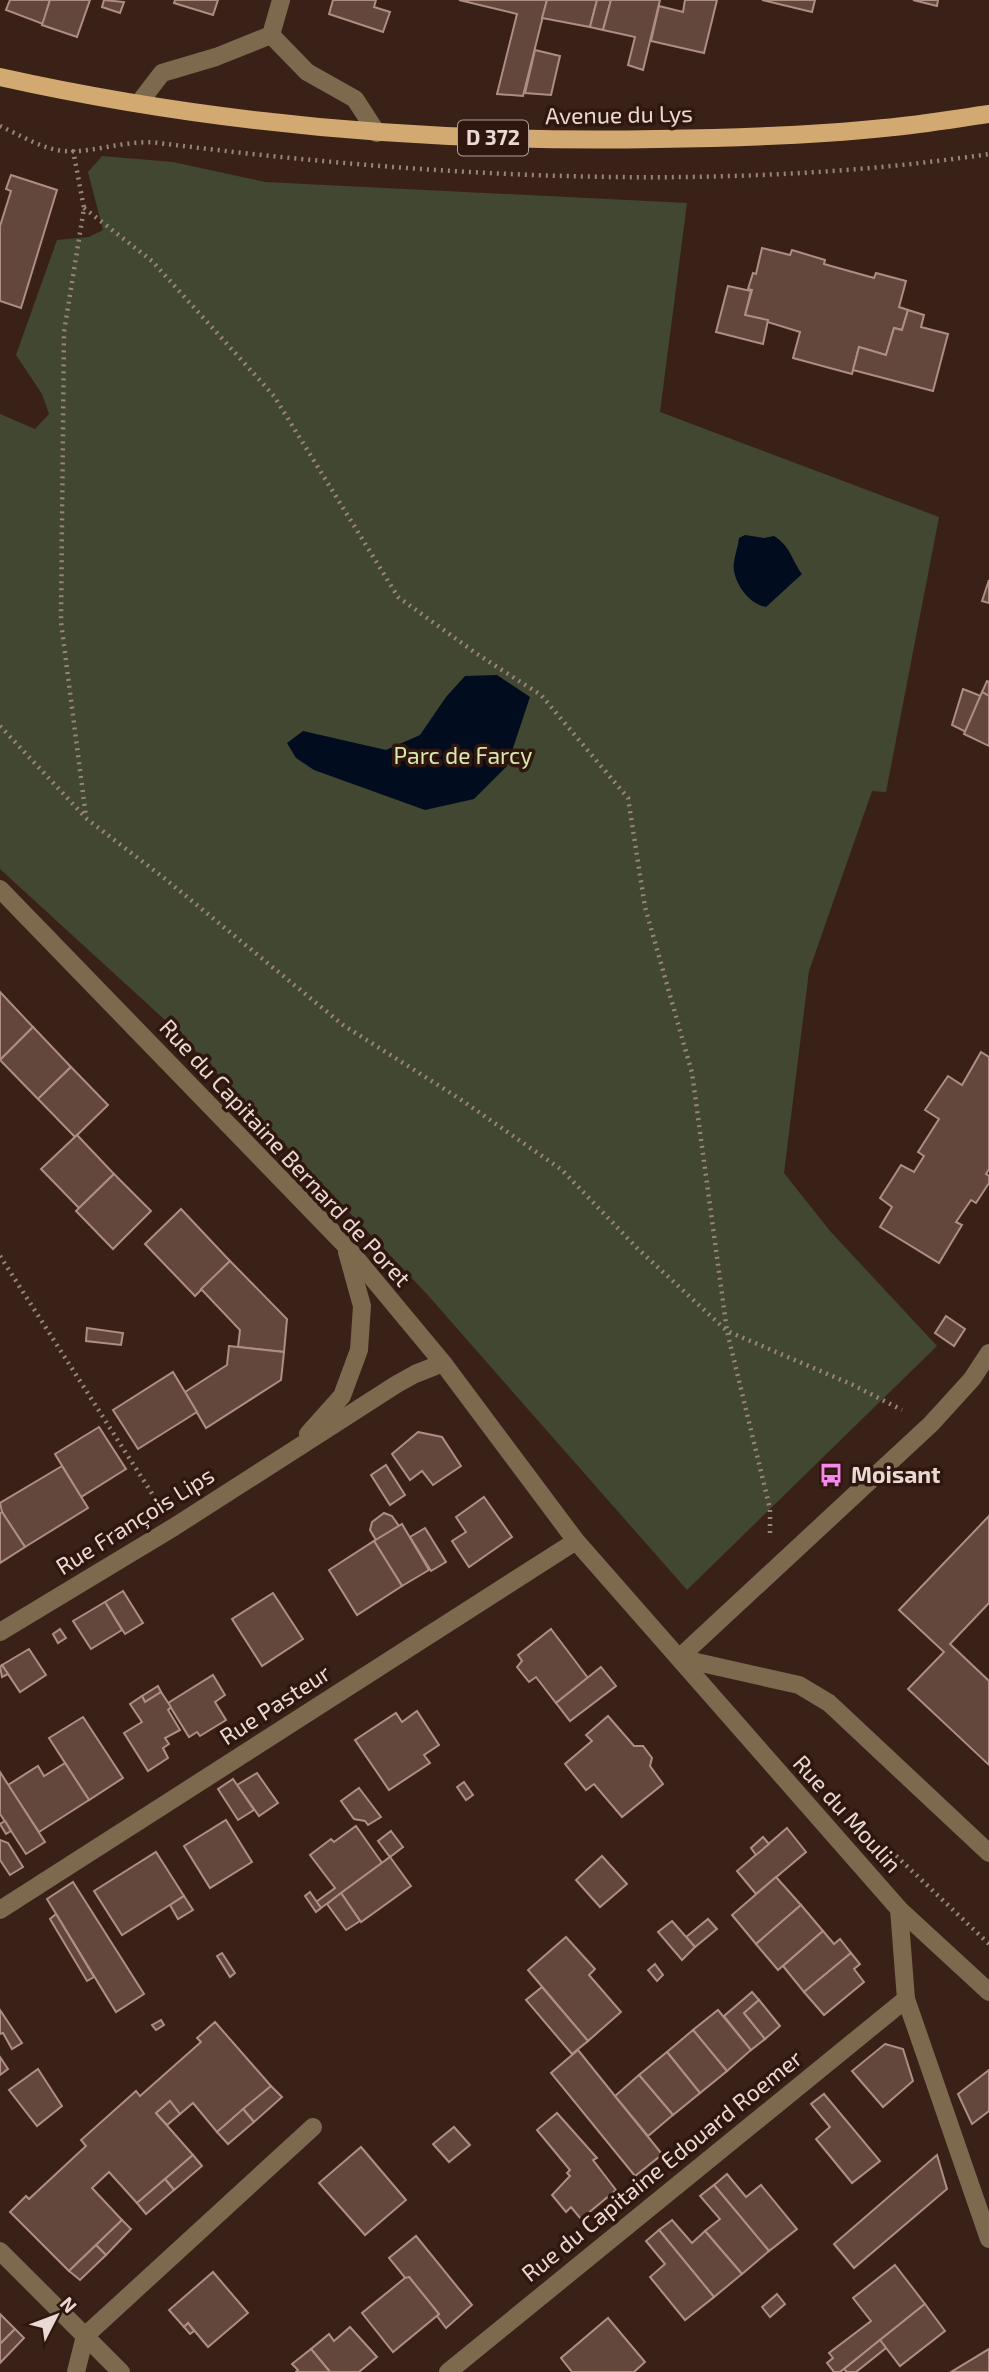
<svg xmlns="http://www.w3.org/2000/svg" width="989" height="2372" font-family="'Exo 2',sans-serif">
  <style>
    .green { fill: #424731 }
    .water { fill: #010d1f }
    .building { fill: #63463c; stroke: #ae8e82; stroke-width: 2 }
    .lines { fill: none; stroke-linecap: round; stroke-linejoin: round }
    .path { stroke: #98847c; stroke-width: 4.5; stroke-dasharray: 2 5; stroke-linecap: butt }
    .minor { stroke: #7d694e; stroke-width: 18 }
    .major { stroke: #d2aa71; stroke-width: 18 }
    .labels { text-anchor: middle; stroke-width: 7; stroke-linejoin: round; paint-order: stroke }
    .shield { fill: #2f170f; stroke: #b29f98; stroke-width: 2 }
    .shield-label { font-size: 21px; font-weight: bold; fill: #ead9d3 }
    .street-label { font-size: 23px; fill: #ead9d3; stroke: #2f170f }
    .park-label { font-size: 23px; fill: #d9e7b0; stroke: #2f170f }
    .poi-label { font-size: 23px; font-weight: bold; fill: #ead9d3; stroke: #2f170f; text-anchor: start }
  </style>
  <rect width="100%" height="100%" fill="#3a2118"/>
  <polygon class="green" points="102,156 173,162 265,182 687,203 660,412 939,517 886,792 872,791 809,971 784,1173 830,1231 937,1346 687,1590 425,1292 177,1031 0,869 0,414 35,429 49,414 42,394 16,355 57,240 89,237 103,230 88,172"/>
  <g class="water">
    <path d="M745,535L764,538L774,536C791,547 790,557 802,574L766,607C750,604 737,587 734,571C732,562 738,548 739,538Z"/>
    <polygon points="497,675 530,697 507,766 474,799 425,810 314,770 296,758 287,743 303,731 386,750 420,735 446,697 465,676"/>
  </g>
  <g class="building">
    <polygon points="10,0 50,0 43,24 6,10"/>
    <polygon points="50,0 90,0 77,37 42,25"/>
    <polygon points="104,0 124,2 120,13 102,7"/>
    <polygon points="175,0 218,0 213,15 174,3"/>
    <polygon points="333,0 376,0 374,7 390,12 383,32 329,14"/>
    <polygon points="459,0 547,0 523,96 497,94 517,14"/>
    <polygon points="547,0 597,0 590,27 542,18"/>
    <polygon points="597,0 611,0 603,30 590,27"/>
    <polygon points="611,0 660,0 643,70 628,65 635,37 603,30"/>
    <polygon points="685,0 717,0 704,53 651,41 659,6 683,12"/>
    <polygon points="762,0 815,0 812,12"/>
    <polygon points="913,0 938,0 937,6"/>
    <polygon points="535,50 560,56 551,95 525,93"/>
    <polygon points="11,175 57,190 21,308 0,301 0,226 11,191 6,189"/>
    <polygon points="762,248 790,255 792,250 825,260 824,264 874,278 876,273 906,281 899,307 908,310 902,330 894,328 886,355 859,347 852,374 793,358 800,332 745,315 752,290 748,289 753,273 756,274"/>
    <polygon points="728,286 751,291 745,315 768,320 763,344 716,332"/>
    <polygon points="908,310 924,315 921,327 948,334 933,391 853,370 859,347 886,355 894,328 902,330"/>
    <polygon points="989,580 989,603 982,601"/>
    <polygon points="987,681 989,682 989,696 982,692"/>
    <polygon points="963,689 981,696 966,732 952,725"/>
    <polygon points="982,692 989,696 989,746 964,734"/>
    <polygon points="0,992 33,1027 0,1060"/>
    <polygon points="33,1027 71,1067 38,1099 0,1060"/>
    <polygon points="981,1052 989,1057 989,1169 986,1174 989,1176 989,1183 976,1203 971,1200 956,1222 962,1225 939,1263 880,1227 892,1207 880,1198 901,1165 914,1172 924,1156 918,1152 939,1119 925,1110 948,1076 962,1085"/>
    <polygon points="71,1067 108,1105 75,1137 38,1099"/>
    <polygon points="77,1135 114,1174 79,1208 41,1169"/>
    <polygon points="114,1174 151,1211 113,1249 76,1211"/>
    <polygon points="181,1209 230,1261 195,1296 145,1244"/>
    <polygon points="230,1261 287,1319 284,1352 238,1347 240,1330 201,1289"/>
    <polygon points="946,1316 965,1329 954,1346 935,1333"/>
    <polygon points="87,1328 123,1333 121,1345 86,1341"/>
    <polygon points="229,1346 284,1352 281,1380 206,1428 185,1392 227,1365"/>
    <polygon points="173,1372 197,1412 138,1449 113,1410"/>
    <polygon points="99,1427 126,1469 81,1497 55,1454"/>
    <polygon points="418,1432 442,1437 461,1466 433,1485 422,1471 410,1480 392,1454"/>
    <polygon points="386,1465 405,1495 390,1505 371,1475"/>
    <polygon points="62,1466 88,1508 25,1547 2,1512 0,1503"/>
    <polygon points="484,1497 512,1537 469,1567 452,1541 466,1532 456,1517"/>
    <polygon points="2,1512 25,1547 0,1563 0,1513"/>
    <polygon points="384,1513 392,1516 399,1526 376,1540 370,1530 372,1522"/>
    <polygon points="989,1516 989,1603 950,1644 989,1681 989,1765 908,1689 944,1652 899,1610"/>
    <polygon points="402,1524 429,1570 402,1586 374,1541"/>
    <polygon points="425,1528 446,1562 431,1571 410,1537"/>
    <polygon points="374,1541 402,1586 357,1615 329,1570"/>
    <polygon points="123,1591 143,1623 125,1634 105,1602"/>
    <polygon points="273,1593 303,1639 262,1666 232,1619"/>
    <polygon points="105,1602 122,1630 91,1649 73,1621"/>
    <polygon points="60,1629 66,1638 58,1643 53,1634"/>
    <polygon points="551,1629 588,1678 556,1703 536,1677 529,1682 517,1667 522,1661 518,1655"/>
    <polygon points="29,1649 46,1675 20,1692 2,1665"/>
    <polygon points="2,1665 8,1674 2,1677 0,1667"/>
    <polygon points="601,1667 616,1686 570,1721 556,1703"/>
    <polygon points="213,1675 225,1695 215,1702 226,1720 200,1736 197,1732 189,1737 168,1703"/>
    <polygon points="158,1686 161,1692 145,1702 142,1696"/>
    <polygon points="161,1692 171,1707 168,1710 180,1730 165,1738 169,1744 163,1748 168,1758 148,1771 124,1733 142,1722 130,1704 142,1696 145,1702"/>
    <polygon points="417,1711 439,1745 424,1755 430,1763 389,1790 355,1740 396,1713 402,1722"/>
    <polygon points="608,1716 634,1746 643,1746 652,1758 650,1766 663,1784 622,1817 594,1784 586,1790 565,1764 592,1741 586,1735"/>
    <polygon points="83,1717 123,1778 89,1800 49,1738"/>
    <polygon points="65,1763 89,1800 39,1832 8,1785 38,1766 44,1776"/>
    <polygon points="0,1772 45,1842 26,1854 0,1814"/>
    <polygon points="257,1773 278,1803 259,1816 237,1785"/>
    <polygon points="233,1779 254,1810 238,1820 218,1789"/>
    <polygon points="464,1782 473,1795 466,1800 457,1787"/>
    <polygon points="359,1788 381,1817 368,1825 365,1821 354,1819 341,1801"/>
    <polygon points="226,1820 252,1862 210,1888 184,1846"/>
    <polygon points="5,1821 11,1831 6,1834 0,1824"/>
    <polygon points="356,1826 382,1863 321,1908 316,1902 335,1888 310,1855 331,1839 334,1842"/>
    <polygon points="787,1828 806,1852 756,1894 737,1871"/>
    <polygon points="391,1831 403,1847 390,1857 378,1841"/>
    <polygon points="763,1837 769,1844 756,1855 751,1848"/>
    <polygon points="0,1840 8,1843 23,1867 10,1875 0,1860"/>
    <polygon points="156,1852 184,1896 122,1935 94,1891"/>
    <polygon points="602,1856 627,1884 600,1907 576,1880"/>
    <polygon points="390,1857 411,1886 361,1922 341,1893"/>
    <polygon points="776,1877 801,1905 756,1944 732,1915"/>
    <polygon points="73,1882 144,1994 116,2012 47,1899"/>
    <polygon points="310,1892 321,1908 316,1912 305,1896"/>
    <polygon points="341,1893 360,1921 346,1930 327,1904"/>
    <polygon points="184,1896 193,1910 178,1919 170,1905"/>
    <polygon points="801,1905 823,1931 778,1970 756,1944"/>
    <polygon points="56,1914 94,1977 87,1981 50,1919"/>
    <polygon points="708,1919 717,1929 695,1947 686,1937"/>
    <polygon points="672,1921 695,1947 682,1960 658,1932"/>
    <polygon points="823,1931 834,1944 840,1939 851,1953 804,1992 783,1966"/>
    <polygon points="566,1937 595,1969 589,1975 621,2012 588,2041 528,1970"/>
    <polygon points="222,1953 235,1973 230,1977 217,1956"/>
    <polygon points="851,1953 860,1964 854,1969 864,1982 824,2015 804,1992"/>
    <polygon points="655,1964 663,1975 657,1981 648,1970"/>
    <polygon points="542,1987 588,2041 572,2054 526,2000"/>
    <polygon points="752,1992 759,2000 744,2013 765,2039 751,2050 724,2016"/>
    <polygon points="759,2000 780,2026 765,2039 744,2013"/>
    <polygon points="0,2010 22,2043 12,2049 3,2033 0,2034"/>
    <polygon points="718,2010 751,2050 727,2071 693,2030"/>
    <polygon points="161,2020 164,2025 156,2030 152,2025"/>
    <polygon points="215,2022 271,2086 217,2132 193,2103 180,2114 170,2101 156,2113 193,2155 137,2203 109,2172 92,2188 122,2220 69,2271 10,2212 26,2196 29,2199 86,2146 81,2140 136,2091 140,2096 201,2042 197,2038"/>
    <polygon points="693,2030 727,2071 700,2093 667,2052"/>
    <polygon points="885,2044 903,2049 913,2081 883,2107 852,2071"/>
    <polygon points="578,2050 615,2096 670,2164 667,2167 659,2157 635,2176 551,2073"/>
    <polygon points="667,2052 700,2093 673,2115 639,2075"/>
    <polygon points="0,2057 8,2069 0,2075"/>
    <polygon points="38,2069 62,2106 37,2126 9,2090"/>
    <polygon points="989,2070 989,2111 972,2124 958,2094"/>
    <polygon points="639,2075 673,2115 648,2136 615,2096"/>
    <polygon points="271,2086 282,2097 254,2122 243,2109"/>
    <polygon points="824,2094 880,2161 852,2183 816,2139 830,2127 811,2104"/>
    <polygon points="170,2101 180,2114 167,2125 156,2113"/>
    <polygon points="243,2109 254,2122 228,2144 217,2132"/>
    <polygon points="557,2113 597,2158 593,2160 616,2190 581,2219 571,2207 566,2212 552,2195 570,2176 567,2173 570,2170 537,2130"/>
    <polygon points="454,2127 470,2145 449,2162 433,2144"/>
    <polygon points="361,2147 406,2200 365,2235 319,2183"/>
    <polygon points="193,2155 202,2166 174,2190 165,2179"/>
    <polygon points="937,2155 947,2189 854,2268 834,2244"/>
    <polygon points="727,2174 746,2197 761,2185 797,2229 769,2251 714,2185"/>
    <polygon points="165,2179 174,2190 146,2214 137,2203"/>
    <polygon points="714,2185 769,2251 742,2274 705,2231 720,2219 700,2196"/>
    <polygon points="122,2220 131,2229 106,2255 96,2245"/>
    <polygon points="672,2220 692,2243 705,2231 742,2274 714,2297 659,2230"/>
    <polygon points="659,2230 714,2297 685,2320 650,2277 665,2264 646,2241"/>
    <polygon points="416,2236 472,2305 446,2328 437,2316 439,2314 409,2277 406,2279 389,2258"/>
    <polygon points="96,2245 106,2255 80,2280 69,2271"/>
    <polygon points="895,2265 925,2304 840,2372 834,2372 827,2363 833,2358 829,2353 871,2321 853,2298"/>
    <polygon points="213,2272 248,2313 208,2347 188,2323 184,2327 169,2310"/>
    <polygon points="409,2277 439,2314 393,2352 362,2313 405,2278"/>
    <polygon points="777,2294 785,2304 770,2317 762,2307"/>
    <polygon points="925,2304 945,2331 900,2366 880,2340"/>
    <polygon points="0,2314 15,2329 0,2344"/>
    <polygon points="608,2318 645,2362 634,2372 572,2372 561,2358"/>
    <polygon points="188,2323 194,2331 190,2334 184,2327"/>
    <polygon points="350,2327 377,2357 359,2372 330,2372 311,2349 329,2334 334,2341"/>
    <polygon points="15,2329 24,2338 0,2363 0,2344"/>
    <polygon points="880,2340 886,2348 856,2372 847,2372 844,2369"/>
    <polygon points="311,2349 330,2372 296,2372 298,2370 292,2364"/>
    <polygon points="989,2349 989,2372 951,2372"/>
  </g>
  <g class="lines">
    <g class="path">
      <path d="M0,126C20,135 42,149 64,151C96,153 126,139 159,143C428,177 720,194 989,154"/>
      <polyline points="73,150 84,208 64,332 61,622 86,817"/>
      <polyline points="84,208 152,261 274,396 398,597 477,654 541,695 628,798 645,907 692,1073 727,1331 770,1509 770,1534"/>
      <polyline points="0,726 87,819 164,878 343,1025 460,1099 562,1170 637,1248 727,1331 851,1384 902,1410"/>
      <polyline points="0,1256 158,1503"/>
      <polyline points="891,1851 989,1944"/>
    </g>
    <g class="minor">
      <polyline points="271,35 281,0"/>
      <polyline points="139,103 162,73 216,57 271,35 307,72 355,99 377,133"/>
      <polyline points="0,889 345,1245 443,1363 576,1541 899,1909 989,1992"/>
      <polyline points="308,1434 342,1396 359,1350 362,1306 347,1252"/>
      <polyline points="0,1632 174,1527 397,1384 415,1374 443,1363"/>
      <polyline points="679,1658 931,1424 972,1379 989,1353"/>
      <polyline points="679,1658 799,1685 829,1703 989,1853"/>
      <polyline points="899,1909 906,1999 989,2239"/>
      <polyline points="0,1910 576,1541"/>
      <polyline points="0,2251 121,2372"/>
      <polyline points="85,2336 313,2127"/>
      <polyline points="76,2372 85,2336"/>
      <polyline points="448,2372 906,1999"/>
    </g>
    <path class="major" d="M0,77C215,125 437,143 657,139C733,138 809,136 884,128C919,125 954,119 989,114"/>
  </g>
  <defs>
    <g id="bus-bare" transform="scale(1.89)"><path d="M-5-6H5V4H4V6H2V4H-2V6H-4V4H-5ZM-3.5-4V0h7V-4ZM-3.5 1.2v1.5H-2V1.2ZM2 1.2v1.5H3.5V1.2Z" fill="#f788eb" stroke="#2f170f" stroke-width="2.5" paint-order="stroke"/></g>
  </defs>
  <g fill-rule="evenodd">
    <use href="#bus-bare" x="831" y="1475"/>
  </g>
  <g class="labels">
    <rect class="shield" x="458" y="120.5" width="70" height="35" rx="5"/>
    <g class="shield-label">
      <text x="493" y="145">D 372</text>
    </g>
    <g class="street-label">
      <text transform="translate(619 115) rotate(-1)" y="8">Avenue du Lys</text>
      <text transform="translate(285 1153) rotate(47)" y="8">Rue du Capitaine Bernard de Poret</text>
      <text transform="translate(135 1521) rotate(-32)" y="8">Rue François Lips</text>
      <text transform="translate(275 1705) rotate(-33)" y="8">Rue Pasteur</text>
      <text transform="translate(847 1814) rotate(48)" y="8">Rue du Moulin</text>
      <text transform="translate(662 2166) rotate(-39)" y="8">Rue du Capitaine Edouard Roemer</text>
    </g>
    <g class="park-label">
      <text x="463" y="764">Parc de Farcy</text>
    </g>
    <g class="poi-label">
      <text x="851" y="1483">Moisant</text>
    </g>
  </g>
  <g transform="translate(56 2316) rotate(48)" stroke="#2f170f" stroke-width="5" paint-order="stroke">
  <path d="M0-5L12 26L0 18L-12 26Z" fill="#ead9d3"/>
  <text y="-10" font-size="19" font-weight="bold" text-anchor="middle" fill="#ead9d3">N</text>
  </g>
</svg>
